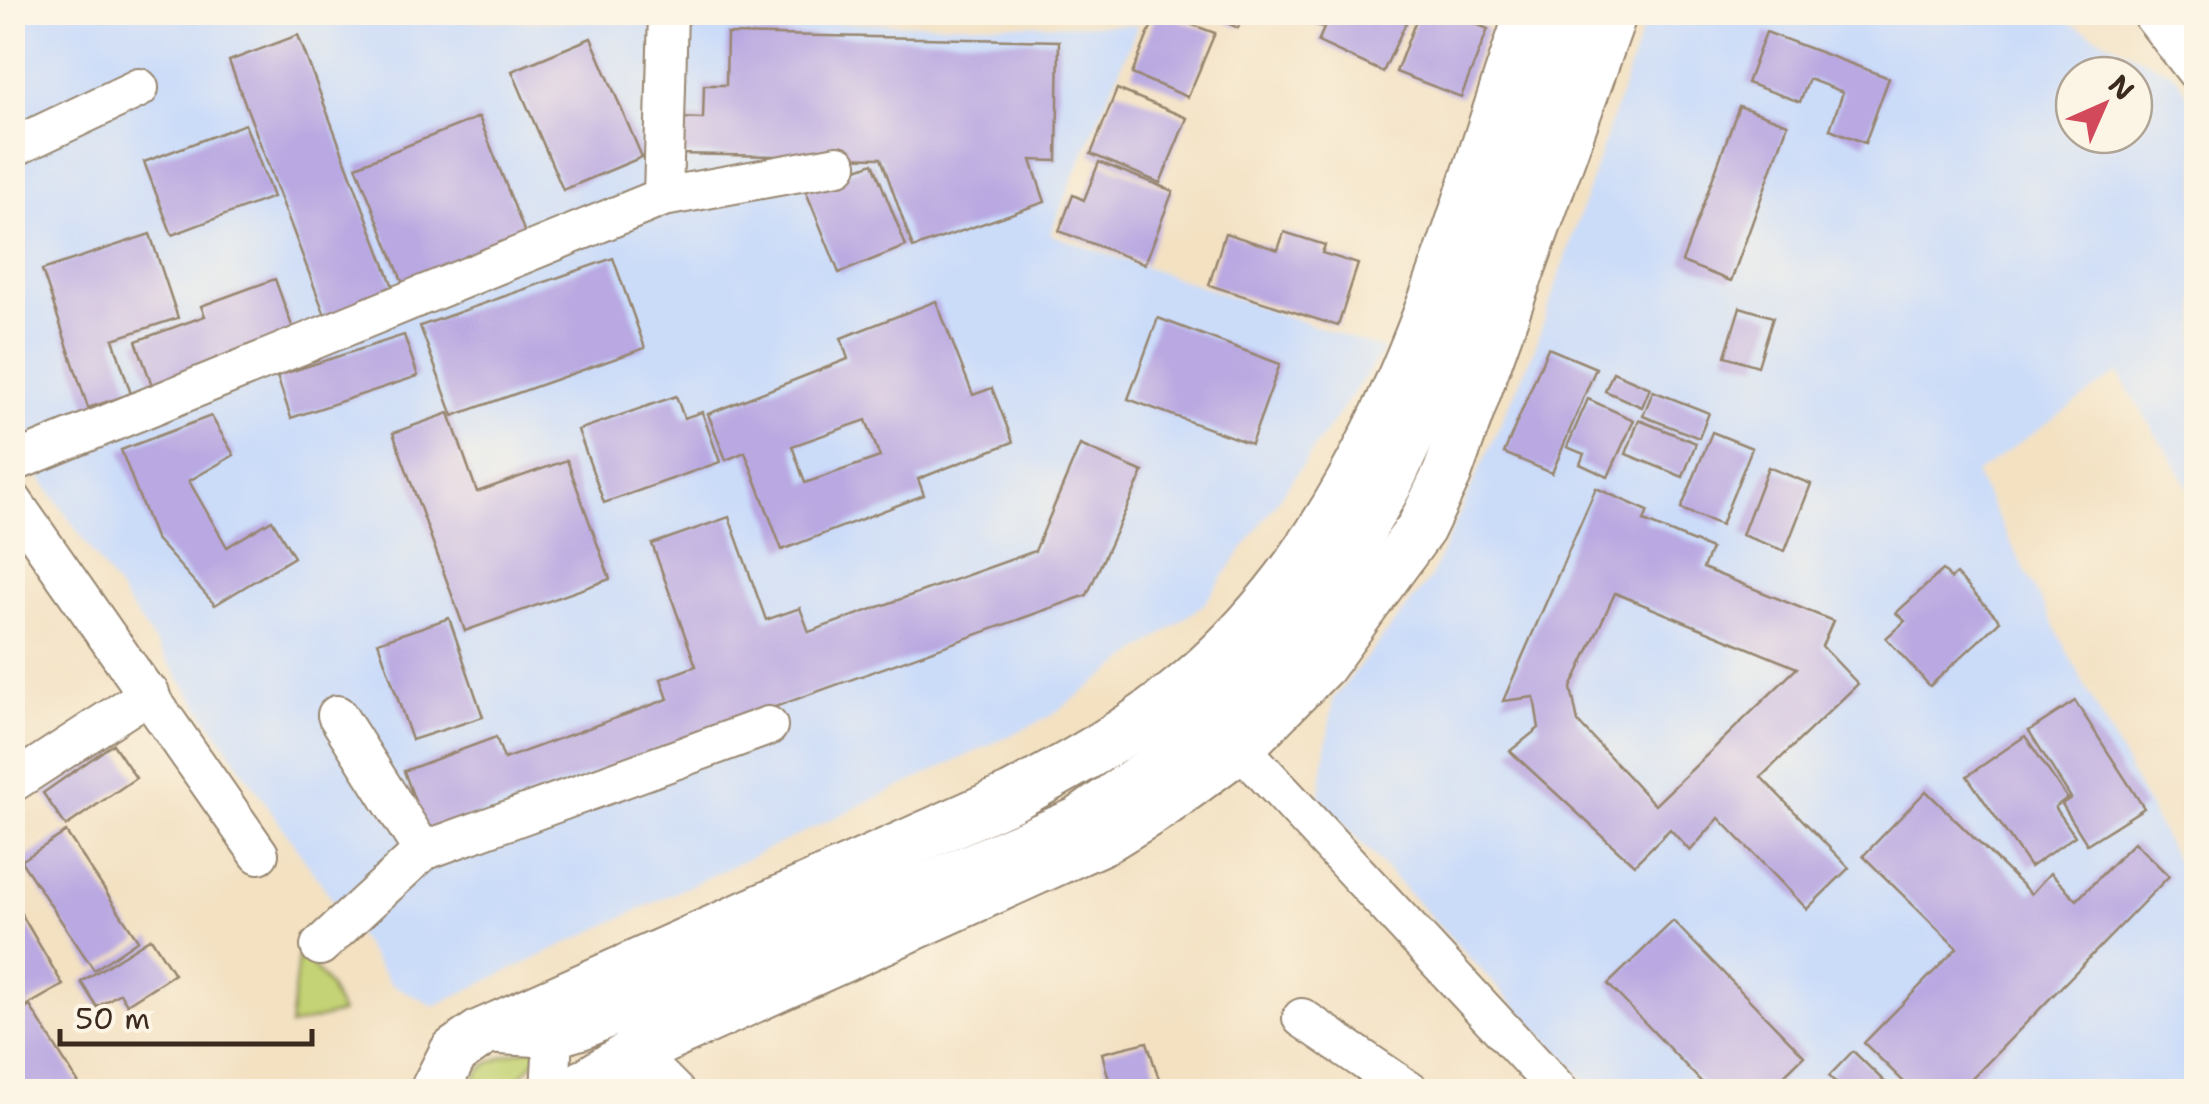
<svg xmlns="http://www.w3.org/2000/svg" width="2209" height="1104" font-family="'Shantell Sans',sans-serif">
  <style>
    .built { fill: #cbdcf9; fill-rule: evenodd }
    .green { fill: #c4d375; stroke: #807e4a; stroke-width: 2.5 }
    .building { fill: #b9a8e1; fill-rule: evenodd }
    .lines { fill: none; stroke-linecap: round; stroke-linejoin: round }
    .minor-casing { stroke: #978670; stroke-width: 42 }
    .major-casing { stroke: #978670; stroke-width: 52 }
    .minor { stroke: #fff; stroke-width: 38 }
    .major { stroke: #fff; stroke-width: 48 }
  </style>
  <rect width="100%" height="100%" fill="#fcf5e5"/>
  <filter id="ink" filterUnits="userSpaceOnUse"><feTurbulence type="fractalNoise" baseFrequency=".01" numOctaves="2"/><feDisplacementMap in="SourceGraphic" scale="20" xChannelSelector="R" yChannelSelector="G"/><feConvolveMatrix kernelMatrix="1 2 1 2 8 2 1 2 1" color-interpolation-filters="sRGB"/></filter>
  <filter id="wash" filterUnits="userSpaceOnUse"><feTurbulence type="fractalNoise" baseFrequency=".0048" numOctaves="4" result="noise"/><feDisplacementMap in="SourceGraphic" scale="40" xChannelSelector="R" yChannelSelector="G"/><feGaussianBlur stdDeviation="2.25" result="paint"/><feColorMatrix in="noise" values="0 0 0 0 0 0 0 0 0 0 0 0 0 0 0 0 0 1.4 0 .05"/><feComposite in="paint" operator="in"/></filter>
  <g filter="url(#wash)">
    <rect width="100%" height="100%" fill="#f3e1c2"/>
    <g class="built">
      <polygon points="218,12 221,19 1138,25 1050,234 1384,350 1204,604 1049,717 434,1006 391,984 13,438 12,13"/>
      <path d="M1648,13H2050L2176,75L2196,108V499L2118,373L1975,474L2196,899V1091H1595L1319,798L1333,699L1429,580L1534,350ZM2074,75H2134V135H2074Z"/>
    </g>
    <g class="green">
      <polygon points="299,949 328,985 341,1013 290,1026"/>
      <path d="M542,1045L534,1062L507,1091L472,1088C475,1058 517,1053 542,1045Z"/>
    </g>
    <g id="blocks">
      <g class="building">
        <polygon points="1157,12 1215,33 1188,97 1132,74"/>
        <polygon points="1204,12 1245,12 1238,28"/>
        <polygon points="1292,12 1328,12 1321,27"/>
        <polygon points="1331,12 1411,12 1383,72 1318,42"/>
        <polygon points="1419,12 1447,12 1488,29 1461,97 1396,72"/>
        <polygon points="1766,32 1889,78 1865,143 1830,129 1843,92 1809,79 1800,102 1747,83"/>
        <polygon points="727,34 1059,41 1057,161 1031,160 1045,202 913,248 881,158 677,154 677,118 703,119 704,85 726,85"/>
        <polygon points="298,35 398,300 329,326 229,61"/>
        <polygon points="591,38 642,157 563,190 512,71"/>
        <polygon points="1117,89 1187,118 1160,183 1091,154"/>
        <polygon points="1739,106 1788,124 1731,281 1682,262"/>
        <polygon points="479,117 527,238 404,286 356,166"/>
        <polygon points="245,124 273,197 172,235 144,162"/>
        <polygon points="1099,162 1173,191 1145,264 1059,231 1073,195 1084,200"/>
        <polygon points="873,163 906,246 839,273 805,189"/>
        <polygon points="1284,232 1325,245 1322,253 1358,264 1338,326 1209,285 1225,233 1278,250"/>
        <polygon points="150,234 178,318 113,339 131,394 88,408 42,270"/>
        <polygon points="613,258 645,348 453,416 420,326"/>
        <polygon points="275,279 296,337 153,388 136,341 205,316 201,306"/>
        <path d="M936,301L973,395L992,388L1013,442L918,479L924,495L782,550L745,452L726,460L708,414L848,359L841,338ZM866,420L880,457L805,483L792,446Z"/>
        <polygon points="1740,307 1773,317 1758,366 1725,356"/>
        <polygon points="1158,318 1280,364 1251,444 1128,399"/>
        <polygon points="404,335 418,376 291,418 277,376"/>
        <polygon points="1548,348 1596,368 1552,473 1504,453"/>
        <polygon points="1613,372 1650,388 1642,407 1605,391"/>
        <polygon points="1653,391 1709,413 1699,438 1643,416"/>
        <polygon points="676,396 684,418 702,412 720,462 604,503 578,430"/>
        <polygon points="1588,399 1634,420 1608,477 1580,464 1584,454 1567,447"/>
        <polygon points="449,413 477,492 567,460 610,579 465,631 393,433"/>
        <polygon points="211,416 234,455 189,481 227,547 272,520 294,557 215,605 155,538 121,450"/>
        <polygon points="1639,420 1696,443 1683,477 1626,454"/>
        <polygon points="1712,432 1752,448 1721,525 1681,509"/>
        <polygon points="1080,445 1143,472 1087,595 426,832 404,771 496,737 504,759 668,699 661,679 696,666 652,544 729,517 766,620 800,608 809,632 1035,551"/>
        <polygon points="1768,467 1811,484 1785,551 1742,535"/>
        <path d="M1596,488L1648,511L1644,521L1711,549L1703,568L1833,621L1822,646L1858,684L1761,777L1849,868L1807,909L1719,818L1690,851L1670,829L1634,865L1510,751L1539,728L1534,697L1503,701ZM1615,593L1797,668L1655,805L1578,722L1571,688Z"/>
        <polygon points="1943,570 1951,579 1956,574 2000,621 1930,686 1886,638 1905,621 1896,613"/>
        <polygon points="449,618 483,717 412,740 378,642"/>
        <polygon points="2075,701 2144,808 2087,844 2062,804 2071,798 2029,731"/>
        <polygon points="2025,736 2067,798 2055,807 2075,836 2030,867 1967,776"/>
        <polygon points="113,744 136,778 66,826 43,793"/>
        <polygon points="1926,791 2031,894 2050,873 2077,900 2134,842 2169,876 1959,1092 1914,1092 1864,1043 1957,948 1863,856"/>
        <polygon points="66,832 138,940 94,970 21,861"/>
        <polygon points="12,898 63,985 12,1014"/>
        <polygon points="1673,921 1804,1056 1767,1092 1711,1092 1608,984"/>
        <polygon points="151,938 174,974 127,1004 120,993 97,1007 81,982"/>
        <polygon points="30,1006 84,1092 12,1092 12,1018"/>
        <polygon points="1147,1042 1163,1092 1112,1092 1102,1053"/>
        <polygon points="1853,1051 1895,1092 1838,1092 1841,1088 1829,1076"/>
      </g>
    </g>
  </g>
  <g filter="url(#ink)">
    <use href="#blocks" fill-opacity="0" stroke="#978670" stroke-width="2.5"/>
    <g class="lines">
      <g class="minor-casing">
        <g id="minor">
          <polyline points="2150,12 2196,71"/>
          <polyline points="12,148 139,88"/>
          <polyline points="663,197 668,12"/>
          <polyline points="12,463 663,197 838,165"/>
          <polyline points="12,500 259,854"/>
          <polyline points="337,715 423,851"/>
          <polyline points="1240,747 1560,1092"/>
          <polyline points="12,783 150,693"/>
          <polyline points="320,946 423,851 768,726"/>
          <polyline points="1302,1018 1411,1092"/>
          <polyline points="483,1034 553,1038 581,1030 1077,817 1189,738 1268,664 1342,572 1392,487 1427,412 1571,12"/>
          <polyline points="635,1052 675,1092"/>
          <polyline points="550,1092 553,1038"/>
        </g>
      </g>
      <g class="major-casing">
        <g id="major">
          <path d="M435,1089L454,1052L480,1034L1012,797C1075,763 1136,729 1191,682C1389,511 1448,250 1530,12"/>
          <polyline points="572,1092 635,1052 1105,839 1165,802 1240,747 1321,665 1421,528 1447,474 1613,12"/>
        </g>
      </g>
      <use href="#minor" class="minor"/>
      <use href="#major" class="major"/>
    </g>
  </g>
  <rect width="2209" height="1104" fill="none" stroke="#fcf5e5" stroke-width="50"/>
  <g transform="translate(2104 105) rotate(45)"><circle r="48" fill="#fcf5e5" stroke="#afa495" stroke-width="2.5"/>
  <path d="M0-8L18 38L0 25L-18 38Z" fill="#d1495b"/>
  <text y="-15" font-size="28" font-weight="bold" text-anchor="middle" fill="#3b2a1e">N</text>
  </g>
  <path d="M60 1029v15h252v-15" fill="none" stroke="#3b2a1e" stroke-width="5"/>
  <text x="75" y="1029" font-size="30" fill="#3b2a1e" stroke="#fcf5e5" stroke-width="8" paint-order="stroke">50 m</text>
</svg>
